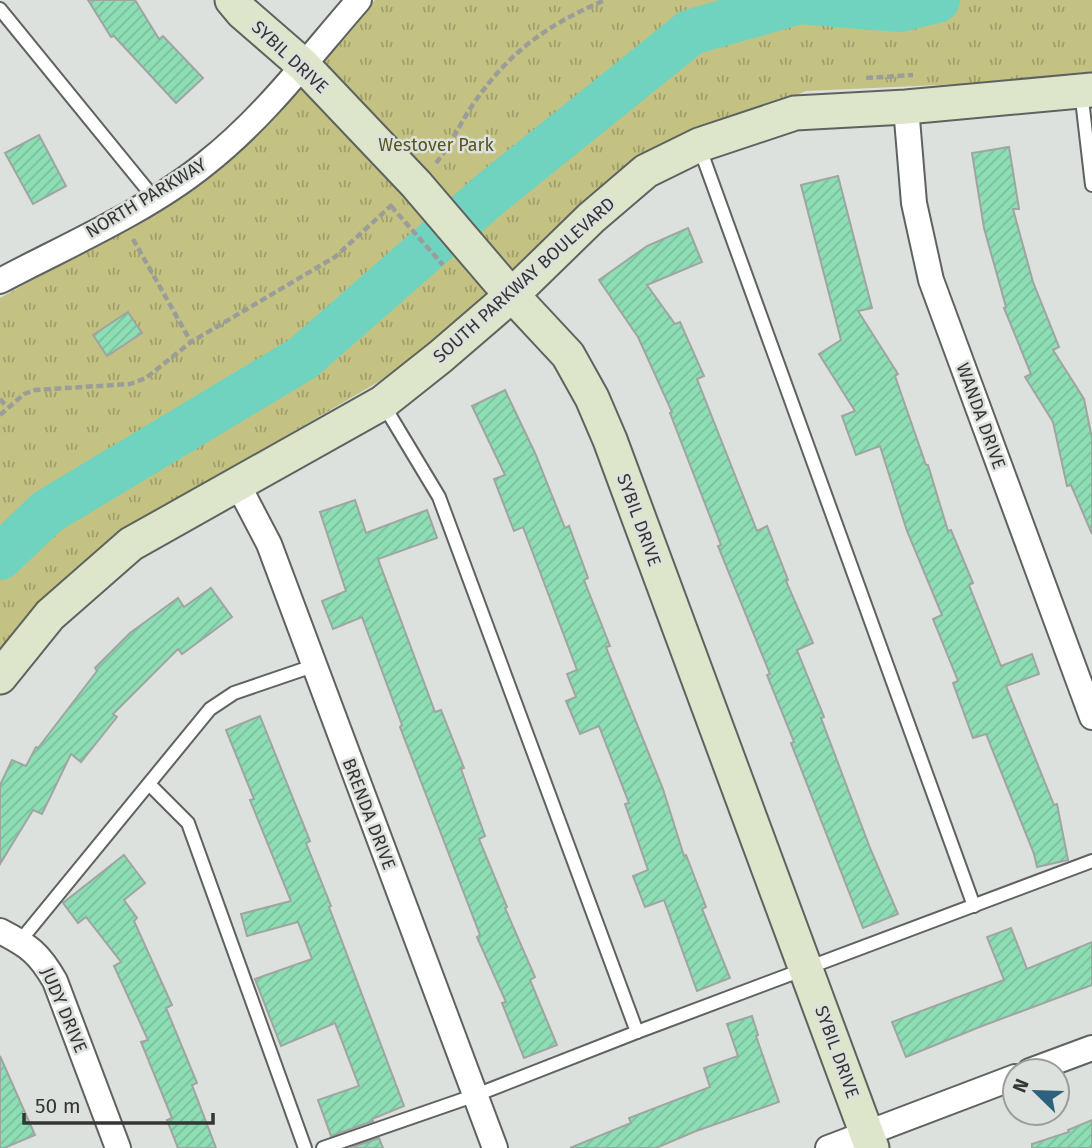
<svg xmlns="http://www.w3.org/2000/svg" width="1092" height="1148" font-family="'Fira Sans',sans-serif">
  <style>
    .grass { fill: url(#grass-tufts) }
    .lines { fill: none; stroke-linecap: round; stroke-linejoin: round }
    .river { stroke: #70d3bf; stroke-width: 46 }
    .building { fill: url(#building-hatch); stroke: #a0a5a2; stroke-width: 2 }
    .lane-casing { stroke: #5f635f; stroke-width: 16 }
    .street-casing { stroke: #5f635f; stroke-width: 28 }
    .secondary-casing { stroke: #5f635f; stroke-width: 37 }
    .path { stroke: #9a9d9a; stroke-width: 4.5; stroke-dasharray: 7 3.5; stroke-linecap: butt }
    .lane { stroke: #fff; stroke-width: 12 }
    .street { stroke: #fff; stroke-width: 24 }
    .secondary { stroke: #dde6cb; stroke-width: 33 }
    .labels { text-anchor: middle; stroke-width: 5; stroke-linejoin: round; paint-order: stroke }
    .street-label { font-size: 18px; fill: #353634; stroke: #dde1dd }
    .park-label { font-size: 18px; fill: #58551d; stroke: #dde1dd }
  </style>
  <defs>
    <pattern id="grass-tufts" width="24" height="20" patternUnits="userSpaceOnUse" patternTransform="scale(1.75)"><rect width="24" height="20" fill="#c4c282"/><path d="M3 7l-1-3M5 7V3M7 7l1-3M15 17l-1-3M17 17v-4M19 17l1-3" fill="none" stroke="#a09e6b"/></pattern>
    <pattern id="building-hatch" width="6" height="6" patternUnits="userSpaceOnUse" patternTransform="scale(1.75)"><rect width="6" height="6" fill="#8dddb5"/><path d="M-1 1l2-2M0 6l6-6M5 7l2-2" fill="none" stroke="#7abe9c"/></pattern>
  </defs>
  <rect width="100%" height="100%" fill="#dde1dd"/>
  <polygon class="grass" points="375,0 1092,0 1092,76 1049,80 806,91 640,159 523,260 431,351 124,531 0,655 0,298 184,197"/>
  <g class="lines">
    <polyline class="river" points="0,557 47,512 303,358 489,195 691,32 800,1 900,9 937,0"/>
  </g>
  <g class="building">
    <polygon points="88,0 135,0 159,39 163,36 203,78 176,103 114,36 111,37"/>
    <polygon points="39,135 66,186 33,204 5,153"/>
    <polygon points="1009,147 1019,209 1013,209 1033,282 1059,347 1053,350 1084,399 1092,438 1092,534 1071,485 1067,486 1053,422 1025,377 1031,374 1004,308 1006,307 984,228 972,153"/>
    <polygon points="838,176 872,308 858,311 898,374 895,376 926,465 928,465 948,531 951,530 973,583 969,585 1001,666 1032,654 1039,674 1006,686 1054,805 1057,804 1068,860 1037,867 1034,854 986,734 973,738 953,683 958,681 933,619 942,615 907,531 880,446 856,455 842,416 855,411 819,354 841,340 801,185"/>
    <polygon points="688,228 702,262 647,285 675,324 680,322 704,376 697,379 757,531 767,526 788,580 786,581 813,643 797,650 824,717 821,718 870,848 898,914 863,928 791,743 794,742 767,675 770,674 718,546 721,545 670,413 672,412 638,337 599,280 647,246"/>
    <polygon points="128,312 142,333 107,356 93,335"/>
    <polygon points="505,390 535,453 565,528 569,526 588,578 584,580 610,646 606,647 663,789 684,856 686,855 706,907 702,909 730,978 697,991 664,900 645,907 633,876 648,870 625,804 629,803 599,726 580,734 566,701 576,697 567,674 577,670 523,527 514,531 494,479 505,475 472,406"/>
    <polygon points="355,500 366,533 427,510 437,538 378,559 435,712 441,710 464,768 461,769 485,836 479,839 507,907 505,908 535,977 530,980 557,1045 524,1058 502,1003 506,1002 477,937 480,935 400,727 402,725 362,617 333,629 322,601 346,591 320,512"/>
    <polygon points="211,588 232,617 182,654 178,649 113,714 117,717 81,762 71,754 42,814 33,810 0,864 0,785 12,760 26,766 36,747 38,748 97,671 95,668 130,633 178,598 184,607"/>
    <polygon points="260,716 310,841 306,843 331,906 329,907 404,1106 372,1119 373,1121 331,1136 318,1100 359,1086 335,1023 281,1046 255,979 312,959 298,922 247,936 241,914 291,901 250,800 254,799 226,730"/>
    <polygon points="124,855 145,883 124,900 137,918 134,921 172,1005 166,1008 197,1083 192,1085 216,1148 178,1148 167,1120 172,1118 141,1042 148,1040 114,966 121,962 86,917 78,923 63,903"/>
    <polygon points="1011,928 1027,969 1092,942 1092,985 982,1026 906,1057 892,1022 1004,980 987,937"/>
    <polygon points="752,1016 758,1035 756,1036 779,1102 696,1131 656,1148 570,1148 631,1123 629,1118 710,1087 704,1068 738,1056 727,1024"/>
    <polygon points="0,1056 35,1135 4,1148 0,1148"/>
    <polygon points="1092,1120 1092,1148 1032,1148 1032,1144 1069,1132 1068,1130"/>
    <polygon points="379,1138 383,1148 350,1148"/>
  </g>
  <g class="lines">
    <g class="lane-casing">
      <g id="lane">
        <polyline points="0,9 154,198"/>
        <polyline points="1081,91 1092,185"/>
        <polyline points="699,146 974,906"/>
        <polyline points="383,404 439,497 637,1032"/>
        <polyline points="149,784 188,823 305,1148"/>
        <polyline points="20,941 210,709 234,693 313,666"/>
        <polyline points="323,1148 476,1095 637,1032 1092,861"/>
      </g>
    </g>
    <g class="street-casing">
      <g id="street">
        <polyline points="906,107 914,203 931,280 1092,717"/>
        <path d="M0,281C66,246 147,211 205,164C264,118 310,56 359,0"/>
        <polyline points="237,483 269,544 495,1148"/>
        <path d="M0,931C29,946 39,953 55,981L118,1148"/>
        <polyline points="1030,1071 1092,1048"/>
        <polyline points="828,1148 1015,1077"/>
      </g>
    </g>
    <g class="secondary-casing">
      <g id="secondary">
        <polyline points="232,0 242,12 303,65 416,184 499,281 568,355 592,398 610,440 872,1148"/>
        <polyline points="0,677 50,615 131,544 382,403 440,357 512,295 591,218 646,171 699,145 795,113 906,107 1092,90"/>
      </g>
    </g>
    <g class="path">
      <polyline points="866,78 913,75"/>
      <path d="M436,163C451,145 460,123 474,103C510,51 547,25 605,0"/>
      <polyline points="391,206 443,265"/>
      <polyline points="133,239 191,342"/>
      <polyline points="0,399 7,407"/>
      <polyline points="0,415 24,394 35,390 130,384 146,378 191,342 335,257 394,203"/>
    </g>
    <use href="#lane" class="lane"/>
    <use href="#street" class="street"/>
    <use href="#secondary" class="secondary"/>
  </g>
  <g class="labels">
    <g class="street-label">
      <text transform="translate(290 57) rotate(43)" y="6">SYBIL DRIVE</text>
      <text transform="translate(146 198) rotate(-31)" y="6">NORTH PARKWAY</text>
      <text transform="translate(524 280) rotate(-42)" y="6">SOUTH PARKWAY BOULEVARD</text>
      <text transform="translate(981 416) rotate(70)" y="6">WANDA DRIVE</text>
      <text transform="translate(639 520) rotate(70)" y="6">SYBIL DRIVE</text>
      <text transform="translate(369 814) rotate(69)" y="6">BRENDA DRIVE</text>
      <text transform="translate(64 1010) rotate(67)" y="6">JUDY DRIVE</text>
      <text transform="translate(837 1052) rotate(70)" y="6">SYBIL DRIVE</text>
    </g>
    <g class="park-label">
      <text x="436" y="151">Westover Park</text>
    </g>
  </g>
  <g transform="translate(1036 1092) rotate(293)"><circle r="33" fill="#dde1dd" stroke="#9a9d99" stroke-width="2"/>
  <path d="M0-5L12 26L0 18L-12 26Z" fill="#2d627e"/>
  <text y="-10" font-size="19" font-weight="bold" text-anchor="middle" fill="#353634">N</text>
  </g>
  <path d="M24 1113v10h189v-10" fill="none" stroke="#353634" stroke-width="3.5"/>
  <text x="35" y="1113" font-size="21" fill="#353634" stroke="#dde1dd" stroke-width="5" paint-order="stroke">50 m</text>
</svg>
